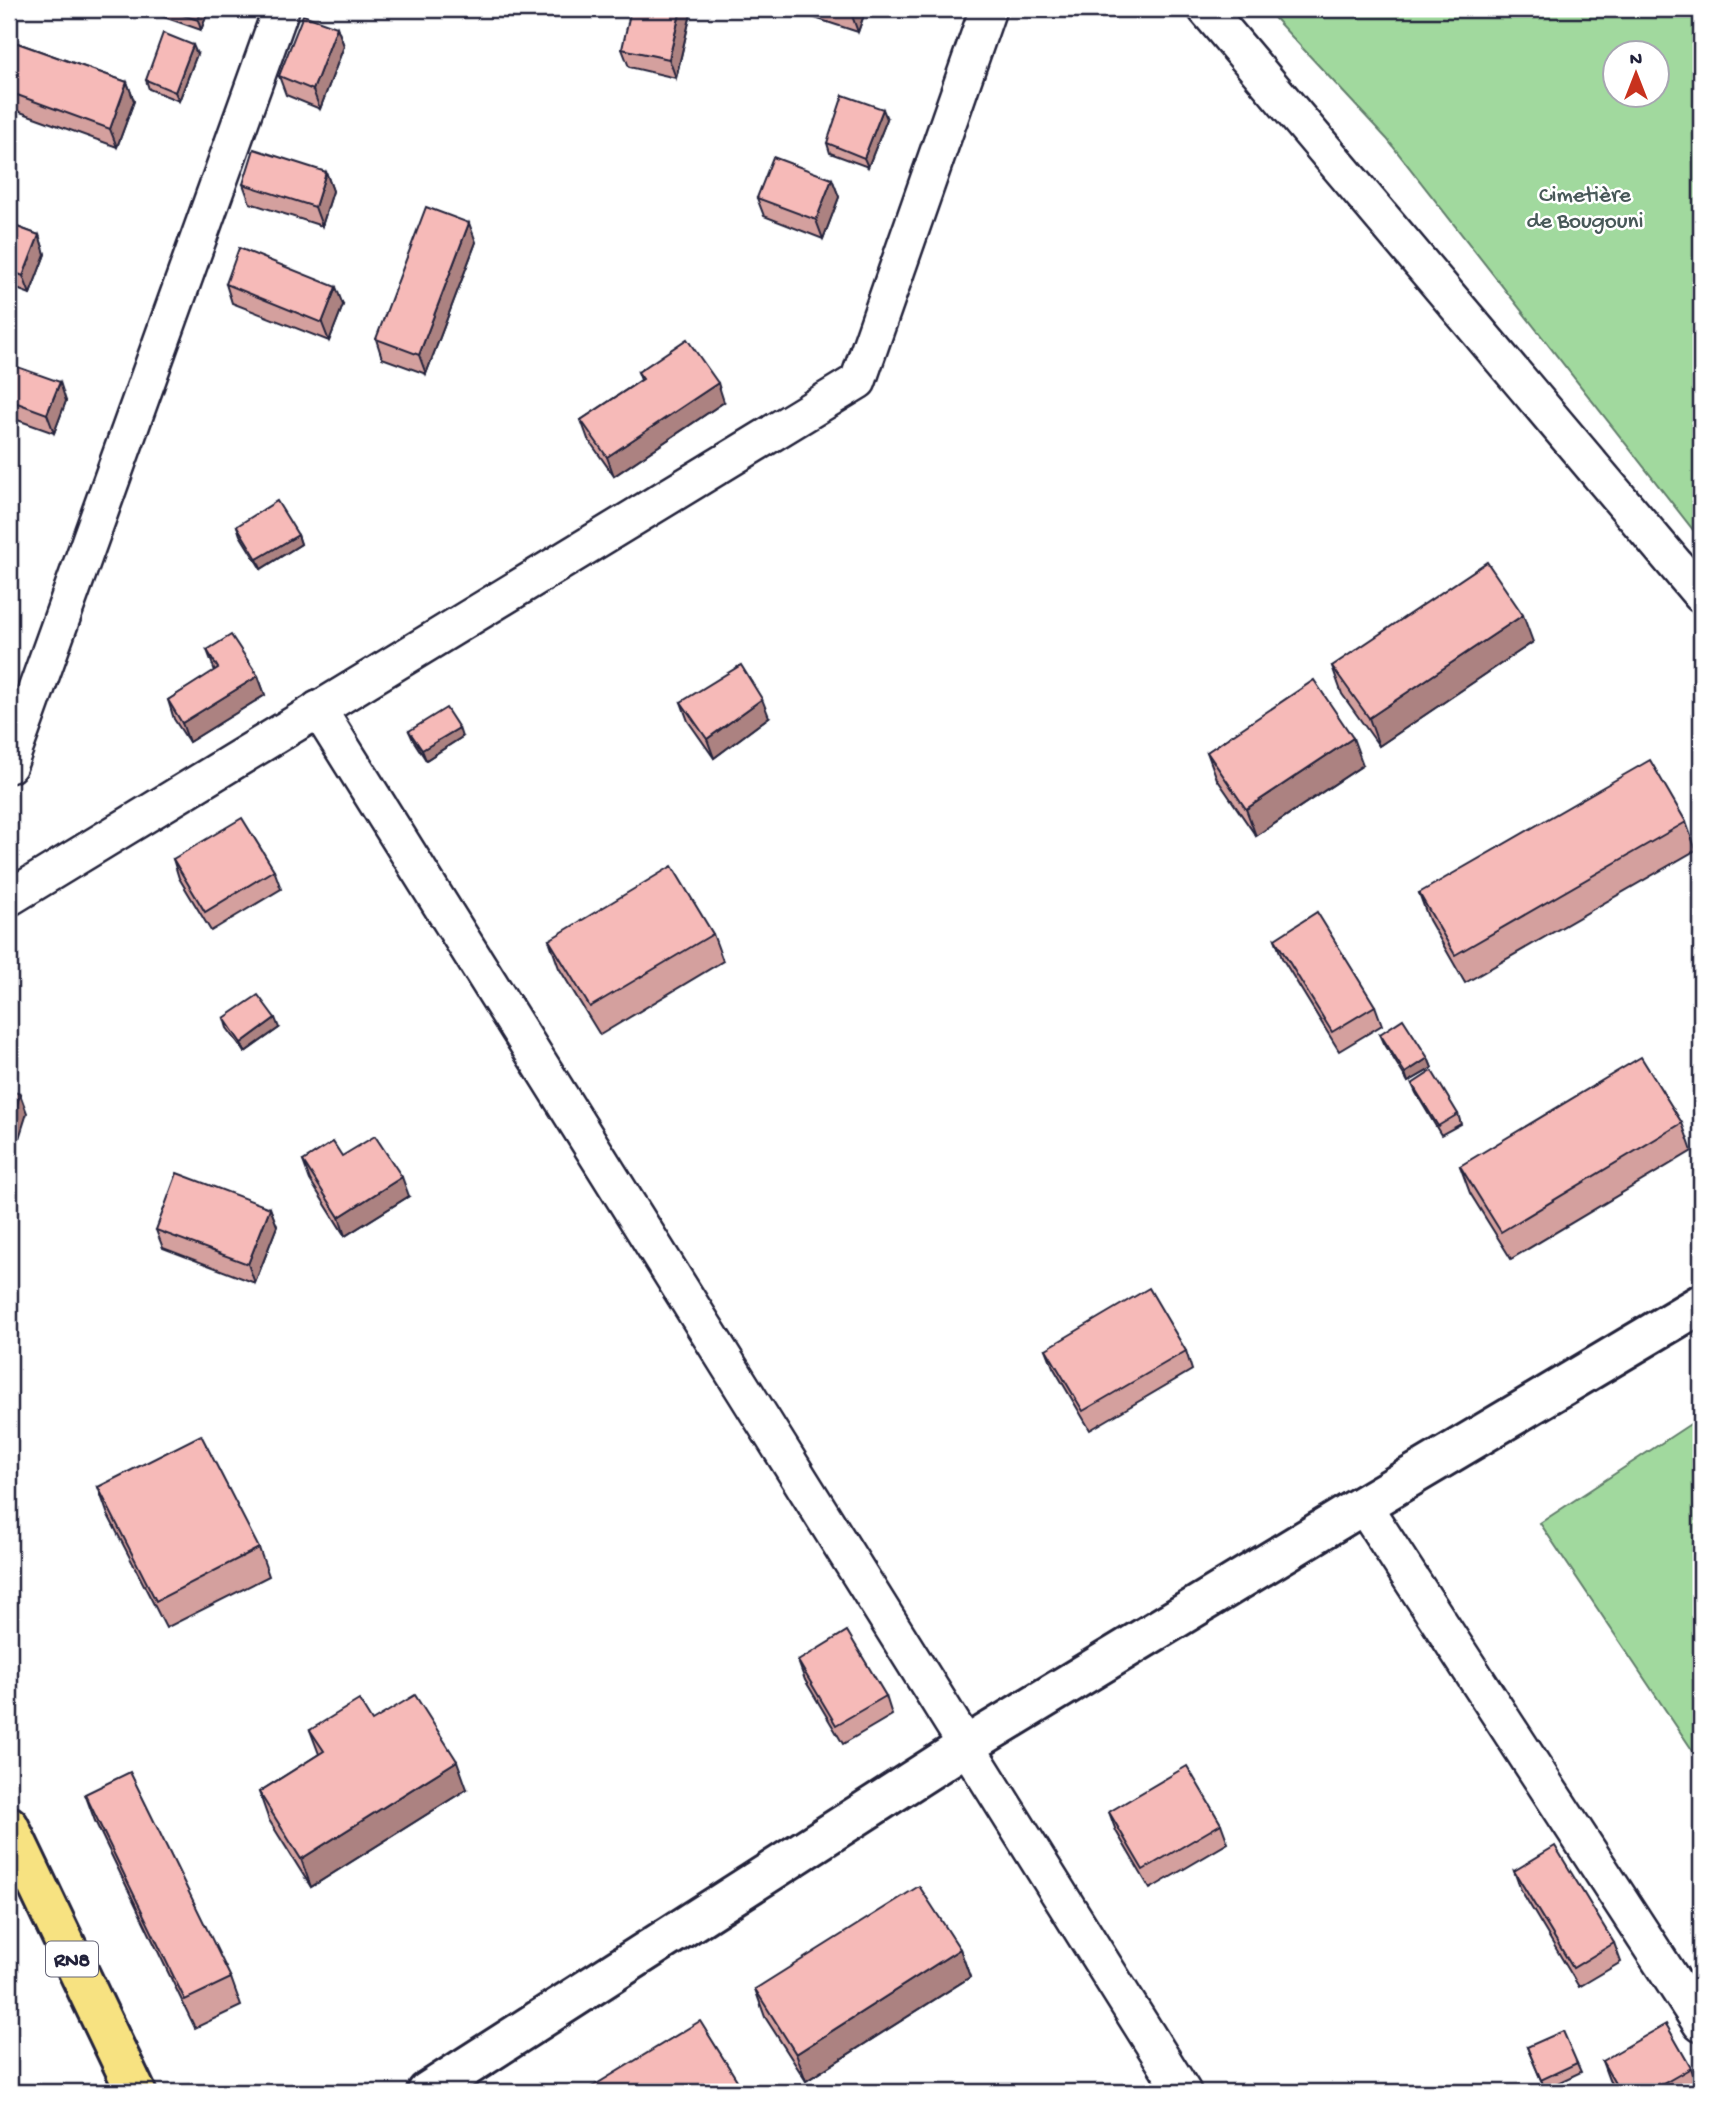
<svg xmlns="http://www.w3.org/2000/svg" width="1710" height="2101" font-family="'Gochi Hand',sans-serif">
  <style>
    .green { fill: #a1d99e; stroke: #627e6c; stroke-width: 2; fill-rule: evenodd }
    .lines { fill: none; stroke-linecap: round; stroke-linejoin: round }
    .street-casing { stroke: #22223b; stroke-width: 40 }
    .secondary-casing { stroke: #22223b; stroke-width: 44 }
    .primary-casing { stroke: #22223b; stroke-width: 44 }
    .street { stroke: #fff; stroke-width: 35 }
    .secondary { stroke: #fff; stroke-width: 38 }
    .primary { stroke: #f7e281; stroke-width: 38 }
    .wall { fill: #d4a09e; stroke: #22223b; stroke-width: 2 }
    .shaded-wall { fill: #ac8281; stroke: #22223b; stroke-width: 2 }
    .building { fill: #f6bab8; stroke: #22223b; stroke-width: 2 }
    .labels { text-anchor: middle; stroke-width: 5; stroke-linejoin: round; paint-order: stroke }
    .shield { fill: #fff; stroke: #646476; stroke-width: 2 }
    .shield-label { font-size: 21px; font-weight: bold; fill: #22223b }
    .park-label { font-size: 23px; fill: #485959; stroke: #fff }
  </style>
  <rect width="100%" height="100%" fill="#fff"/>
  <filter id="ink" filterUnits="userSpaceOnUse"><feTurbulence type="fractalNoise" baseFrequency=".0143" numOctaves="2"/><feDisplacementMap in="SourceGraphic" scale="14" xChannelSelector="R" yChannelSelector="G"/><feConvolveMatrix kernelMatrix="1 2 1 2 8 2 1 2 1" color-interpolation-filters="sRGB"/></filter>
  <g filter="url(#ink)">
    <g class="green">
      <path d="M1266,9H1701V540L1387,139ZM1616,52H1658V94H1616Z"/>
      <polygon points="1701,1417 1701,1763 1540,1523"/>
    </g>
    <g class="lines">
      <g class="street-casing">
        <g id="street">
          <polyline points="1206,9 1701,595"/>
          <polyline points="318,709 1183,2092"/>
          <polyline points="9,765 281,9"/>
          <polyline points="9,898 858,381 988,9"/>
          <polyline points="1363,1505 1701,2024"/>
        </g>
      </g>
      <g class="secondary-casing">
        <polyline id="secondary" points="427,2092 966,1746 1363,1505 1701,1304"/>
      </g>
      <g class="primary-casing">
        <polyline id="primary" points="9,1826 136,2092"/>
      </g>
      <use href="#street" class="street"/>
      <use href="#secondary" class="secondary"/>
      <use href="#primary" class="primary"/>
    </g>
    <g class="wall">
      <polygon points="158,9 209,9 201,30 161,16"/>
      <polygon points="692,9 676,78 629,67 622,49"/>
      <polygon points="787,9 866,9 858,32"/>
      <polygon points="337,27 344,46 320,109 286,95 279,76"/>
      <polygon points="9,40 127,82 134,101 117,147 9,108"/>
      <polygon points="197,54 179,101 149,89 146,80"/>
      <polygon points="887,119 868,167 830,153 827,143"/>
      <polygon points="326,172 333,191 322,226 250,203 243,184"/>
      <polygon points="832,179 839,197 823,239 764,216 757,198"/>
      <polygon points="9,224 39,235 45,254 30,294 9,286"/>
      <polygon points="476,242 426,374 382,358 376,339"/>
      <polygon points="226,284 343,305 329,341 232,303"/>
      <polygon points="9,364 66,401 54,433 9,417"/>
      <polygon points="638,372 724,402 614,476 588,439 581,420 641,380"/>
      <polygon points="237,526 298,535 301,544 261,569 240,535"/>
      <polygon points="1533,642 1379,746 1342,694 1332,666"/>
      <polygon points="207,650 258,676 265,695 189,742 174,719 168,700 215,671"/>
      <polygon points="681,702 769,717 714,758 688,721"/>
      <polygon points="409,731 462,737 426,760 413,740"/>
      <polygon points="1207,752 1363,765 1256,836 1217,779"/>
      <polygon points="1686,822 1696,850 1465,983 1429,920 1419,893"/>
      <polygon points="173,859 274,870 281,889 211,931 179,878"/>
      <polygon points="713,934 723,961 600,1035 559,968 549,940"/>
      <polygon points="1275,939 1375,1006 1382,1025 1339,1051 1282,958"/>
      <polygon points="224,1018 279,1028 245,1052 227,1028"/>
      <polygon points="1380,1034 1428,1058 1432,1068 1408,1082 1384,1043"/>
      <polygon points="1412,1084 1458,1114 1461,1124 1441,1135 1416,1093"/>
      <polygon points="1682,1123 1692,1151 1511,1259 1470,1193 1460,1166"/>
      <polygon points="342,1156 409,1196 345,1236 310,1180 303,1161"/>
      <polygon points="270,1208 277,1226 255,1283 163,1248 156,1230"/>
      <polygon points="1046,1349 1186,1351 1192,1370 1090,1430 1053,1367"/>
      <polygon points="98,1487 259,1548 269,1576 166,1628 108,1515"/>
      <polygon points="798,1661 886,1696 892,1715 843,1744 805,1680"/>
      <polygon points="372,1721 467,1789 311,1887 269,1820 259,1792 319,1754 310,1730"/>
      <polygon points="85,1794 231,1978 241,2006 195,2028 95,1821"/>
      <polygon points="1109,1812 1221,1824 1228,1843 1150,1889 1116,1831"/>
      <polygon points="1514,1871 1614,1943 1621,1962 1579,1987 1521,1890"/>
      <polygon points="960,1949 970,1977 806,2081 765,2017 755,1989"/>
      <polygon points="1527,2047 1577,2063 1581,2072 1545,2089"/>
      <polygon points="1602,2061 1691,2068 1698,2086 1688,2092 1616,2092 1609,2080"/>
    </g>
    <g class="shaded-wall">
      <polygon points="202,9 209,9 201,30 198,20"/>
      <polygon points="681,9 692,9 676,78 669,59"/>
      <polygon points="852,9 866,9 858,32 851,13"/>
      <polygon points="337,27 344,46 320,109 313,90"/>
      <polygon points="193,45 197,54 179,101 175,92"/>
      <polygon points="127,82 134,101 117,147 110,129"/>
      <polygon points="883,109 887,119 868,167 864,158"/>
      <polygon points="326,172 333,191 322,226 315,207"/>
      <polygon points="832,179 839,197 823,239 816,220"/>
      <polygon points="469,223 476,242 426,374 419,355"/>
      <polygon points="39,235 45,254 30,294 23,276"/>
      <polygon points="336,287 343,305 329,341 322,323"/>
      <polygon points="60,382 66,401 54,433 47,414"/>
      <polygon points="718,383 724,402 614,476 607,457"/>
      <polygon points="298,535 301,544 261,569 257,559"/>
      <polygon points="1523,615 1533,642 1379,746 1369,718"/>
      <polygon points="258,676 265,695 189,742 182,723"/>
      <polygon points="762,699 769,717 714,758 707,739"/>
      <polygon points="459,728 462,737 426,760 422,750"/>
      <polygon points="1353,738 1363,765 1256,836 1246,809"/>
      <polygon points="275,1018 279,1028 245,1052 241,1043"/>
      <polygon points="1428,1058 1432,1068 1408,1082 1405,1073"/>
      <polygon points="20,1094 27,1113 9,1170 9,1130"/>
      <polygon points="402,1177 409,1196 345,1236 339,1217"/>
      <polygon points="270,1208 277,1226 255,1283 248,1264"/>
      <polygon points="457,1761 467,1789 311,1887 301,1859"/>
      <polygon points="960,1949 970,1977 806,2081 796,2054"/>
      <polygon points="740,2085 743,2092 727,2092"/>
    </g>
    <g class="building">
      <polygon points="164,9 202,9 198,20"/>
      <polygon points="631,9 681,9 669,59 622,49"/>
      <polygon points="837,9 852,9 851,13"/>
      <polygon points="303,15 337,27 313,90 279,76"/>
      <polygon points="163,33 193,45 175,92 146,80"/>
      <polygon points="9,40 127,82 110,129 9,92"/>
      <polygon points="843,95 883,109 864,158 827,143"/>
      <polygon points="254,149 326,172 315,207 243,184"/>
      <polygon points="773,157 832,179 816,220 757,198"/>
      <polygon points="426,207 469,223 419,355 376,339"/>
      <polygon points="9,224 39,235 23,276 9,270"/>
      <polygon points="239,248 336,287 322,323 226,284"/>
      <polygon points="687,339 718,383 607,457 581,420 643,379 638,372"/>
      <polygon points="9,364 60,382 47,414 9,400"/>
      <polygon points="277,501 298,535 257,559 237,526"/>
      <polygon points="1487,562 1523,615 1369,718 1332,666"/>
      <polygon points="231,635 258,676 182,723 168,700 218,668 207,650"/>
      <polygon points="741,665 762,699 707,739 681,702"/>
      <polygon points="1314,680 1353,738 1246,809 1207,752"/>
      <polygon points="446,708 459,728 422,750 409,731"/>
      <polygon points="1650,760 1686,822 1455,955 1419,893"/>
      <polygon points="242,818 274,870 205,912 173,859"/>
      <polygon points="672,866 713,934 590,1007 549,940"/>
      <polygon points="1317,912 1375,1006 1332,1032 1275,939"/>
      <polygon points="258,995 275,1018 241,1043 224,1018"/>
      <polygon points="1403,1019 1428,1058 1405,1073 1380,1034"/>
      <polygon points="1641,1057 1682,1123 1501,1232 1460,1166"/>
      <polygon points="1432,1071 1458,1114 1438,1126 1412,1084"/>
      <polygon points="9,1090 20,1094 9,1130"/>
      <polygon points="375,1136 402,1177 339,1217 303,1161 333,1142 342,1156"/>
      <polygon points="177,1173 270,1208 248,1264 156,1230"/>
      <polygon points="1149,1288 1186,1351 1083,1411 1046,1349"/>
      <polygon points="201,1435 259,1548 156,1601 98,1487"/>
      <polygon points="847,1631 886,1696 836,1725 798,1661"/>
      <polygon points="415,1695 457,1761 301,1859 259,1792 324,1751 310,1730 359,1700 372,1721"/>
      <polygon points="1187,1766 1221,1824 1143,1870 1109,1812"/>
      <polygon points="130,1772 231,1978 185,2000 85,1794"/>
      <polygon points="1555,1846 1614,1943 1573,1968 1514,1871"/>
      <polygon points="919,1886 960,1949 796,2054 755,1989"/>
      <polygon points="700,2021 740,2085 727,2092 593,2092 590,2088"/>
      <polygon points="1666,2024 1691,2068 1649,2092 1620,2092 1602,2061"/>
      <polygon points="1563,2031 1577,2063 1541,2080 1527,2047"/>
    </g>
  </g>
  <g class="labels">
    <rect class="shield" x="46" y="1941.5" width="52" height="35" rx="5"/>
    <g class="shield-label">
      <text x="72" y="1966">RN8</text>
    </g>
    <g class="park-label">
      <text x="1585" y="201">Cimetière<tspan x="1585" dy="26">de Bougouni</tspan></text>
    </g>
  </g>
  <rect width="1710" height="2101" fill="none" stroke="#fff" stroke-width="35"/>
  <rect x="18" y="18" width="1675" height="2066" fill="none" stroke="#22223b" stroke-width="2.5" filter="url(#ink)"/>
  <g transform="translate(1636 74)"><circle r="33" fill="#ffffff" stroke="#a7a7b1" stroke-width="2"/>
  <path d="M0-5L12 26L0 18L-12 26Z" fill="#c8321e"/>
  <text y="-10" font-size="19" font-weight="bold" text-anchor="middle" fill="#22223b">N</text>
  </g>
</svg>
